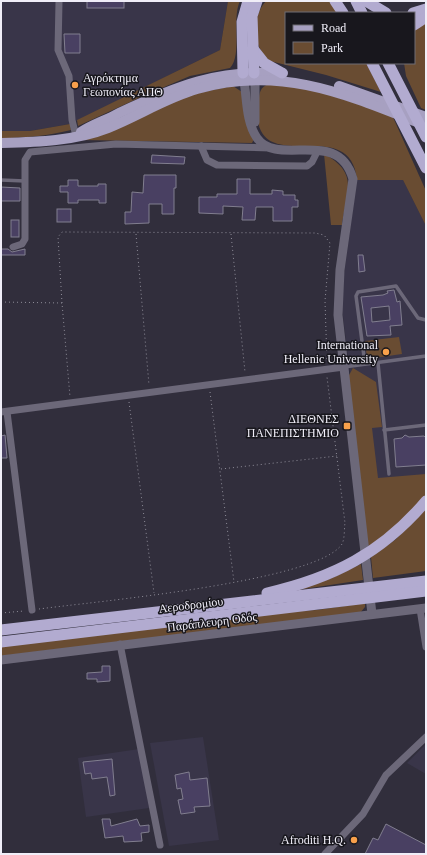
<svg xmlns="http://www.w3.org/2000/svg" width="427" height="855" font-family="'Times New Roman',serif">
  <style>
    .built { fill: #393549 }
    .green { fill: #694c32 }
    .building { fill: #494062; stroke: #817e8f; fill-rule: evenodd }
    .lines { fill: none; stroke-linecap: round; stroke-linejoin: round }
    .path { stroke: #908e9a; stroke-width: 1; stroke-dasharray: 1 3; stroke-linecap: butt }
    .service { stroke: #6c6879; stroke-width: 3.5 }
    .minor { stroke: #6c6879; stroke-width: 7 }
    .tertiary { stroke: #6c6879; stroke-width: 9 }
    .primary { stroke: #a7a0c1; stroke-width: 10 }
    .trunk { stroke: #b2abd0; stroke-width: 11 }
    .poi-dot { fill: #f8a04b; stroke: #18171d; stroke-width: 1.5 }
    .labels { text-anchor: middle; stroke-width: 3; stroke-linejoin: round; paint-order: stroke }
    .poi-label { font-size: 12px; fill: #f0eef8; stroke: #18171d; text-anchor: end }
    .street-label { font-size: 12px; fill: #f0eef8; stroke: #18171d }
  </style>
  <rect width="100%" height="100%" fill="#312e3c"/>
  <g class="built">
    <polygon points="1,1 228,1 220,50 70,124 30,131 1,131"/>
    <polygon points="357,180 403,180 426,226 426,485 379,531 350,373 342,308 344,274"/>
    <polygon points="203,737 219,840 169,846 150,743"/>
    <polygon points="426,744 426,774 407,763"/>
    <polygon points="139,749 149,808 86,817 78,758"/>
  </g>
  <g class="green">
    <path d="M228,1H240C231,20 243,54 230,68L190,76L143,96L78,126L77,120L220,50Z"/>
    <path d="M266,1H331L340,13H286V63H366L381,92L326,75L270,61C252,47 251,18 266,1Z"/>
    <polygon points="426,20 426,110 421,108 406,76 404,63 414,63 414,29"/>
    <path d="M269,84L299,85L392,115L426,191V226L403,180H357C351,120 279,166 261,131C256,122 258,111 259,101C259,93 260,87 269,84Z"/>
    <polygon points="233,86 242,92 254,139 252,143 81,140 188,95"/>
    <path d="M70,124L71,130C47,136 25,138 1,138V131H30Z"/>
    <path d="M324,154C359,173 347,191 342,225H331Z"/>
    <polygon points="399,337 402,354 367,359 365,341"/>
    <polygon points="353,368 376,382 382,427 372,428 378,478 426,474 426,496 422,502 367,551 348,377"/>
    <polygon points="426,509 426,571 373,578 371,557 395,540"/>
    <polygon points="361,564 363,580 297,590 332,578"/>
    <polygon points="365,603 365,607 360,613 1,656 1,646 260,613 317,610"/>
  </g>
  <g class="building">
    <rect x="87" y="1" width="37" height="7"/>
    <polygon points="64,34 80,34 80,53 65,53"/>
    <polygon points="152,155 185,157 184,164 151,163"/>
    <polygon points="144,175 176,175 176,188 174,188 174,214 162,214 162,204 149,204 149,223 125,224 125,212 131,212 132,192 143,193"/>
    <polygon points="237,179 250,179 250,194 272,194 272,190 283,191 283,195 295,195 295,200 298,200 298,207 292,207 292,221 273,221 273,207 256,207 255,220 242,220 243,207 223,206 223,214 199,213 199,197 217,197 217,194 237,194"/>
    <polygon points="68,180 78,180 78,186 98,186 98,184 106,184 106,203 99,203 99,200 78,200 78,203 68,203 68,192 60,192 60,186 68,186"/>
    <polygon points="1,187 20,188 20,201 1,201"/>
    <rect x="57" y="209" width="14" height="13"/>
    <rect x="11" y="220" width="8" height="17"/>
    <polygon points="1,249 8,249 12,252 25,249 25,255 1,255"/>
    <polygon points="358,255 363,255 365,271 359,272"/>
    <path d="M394,290L397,302L400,301L402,325L390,326L391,335L367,336L361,297L383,295L388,293L387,291ZM389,306L390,320L372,322L371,308Z"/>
    <polygon points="5,435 7,458 1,458 1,436"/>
    <polygon points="405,435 409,437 424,436 426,438 426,465 396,467 394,439 402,438"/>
    <polygon points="102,666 110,666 110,681 97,682 97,679 87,679 87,673 102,672"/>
    <polygon points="112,759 115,795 110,796 107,777 92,779 91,773 85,774 83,762"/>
    <polygon points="189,772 190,780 207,778 210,806 194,807 195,812 181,814 178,800 183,799 181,788 177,789 175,775"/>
    <polygon points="102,819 110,819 111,826 137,819 140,826 149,825 149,832 141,833 142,841 124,842 123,836 105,838"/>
    <polygon points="386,824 426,845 426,854 365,854 373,838 378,840"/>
  </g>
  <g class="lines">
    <g class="path">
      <polyline points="136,234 149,385"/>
      <polyline points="231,234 245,372"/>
      <polyline points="1,302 62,303 70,397"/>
      <polyline points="62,303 58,237 62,232 315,233 324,235 330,243 325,301 327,362"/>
      <polyline points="210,392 234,582"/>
      <polyline points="129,402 154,593"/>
      <polyline points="221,469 337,456"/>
      <path d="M39,609C90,602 318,582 342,544C345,538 344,529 345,523L327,377"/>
      <polyline points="1,613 24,611"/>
    </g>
    <g class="service">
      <polyline points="1,180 25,181"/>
      <polyline points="378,363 389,474"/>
      <polyline points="365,364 356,296 358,292 396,286 418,318 426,320"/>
      <polyline points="344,367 426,356"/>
      <polyline points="384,430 426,425"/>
    </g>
    <g class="minor">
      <polyline points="59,2 58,50 69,76 72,120 76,136"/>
      <polyline points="201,146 207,160 217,165 307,166 312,162 318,150"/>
      <polyline points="13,247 22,244 25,239 25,160 30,152 116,144 271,148"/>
      <polyline points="1,412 344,367"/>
      <polyline points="7,412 32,610"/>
      <polyline points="420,609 426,647"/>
      <polyline points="120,644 160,845"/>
      <polyline points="325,854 363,814 386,775 426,737"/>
    </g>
    <g class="tertiary">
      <path d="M244,81C247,99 246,122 257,138C278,168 338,126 353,179L340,270L338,315L372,614"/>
      <polyline points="255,81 255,122"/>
      <polyline points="1,660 426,608"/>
    </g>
    <g class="primary">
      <polyline points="339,86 426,117"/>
      <path d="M81,132C93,124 107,120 119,113C179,85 216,70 283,73"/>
      <path d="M1,143C37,142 75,141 108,128C138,116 166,98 197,89C281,65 346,94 422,124"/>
    </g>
    <g class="trunk">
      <polyline points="335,1 343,13"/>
      <polyline points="356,1 362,13"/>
      <polyline points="366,1 386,13"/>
      <polyline points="413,13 426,9"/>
      <polyline points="414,25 426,17"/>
      <polyline points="253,49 264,63 282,73"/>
      <polyline points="372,63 426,168"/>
      <polyline points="388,63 426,137"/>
      <polyline points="243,73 242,22 248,1"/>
      <polyline points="254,73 252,16 257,1"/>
      <path d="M267,593C333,578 382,553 426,501"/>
      <polyline points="1,630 426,581"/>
      <polyline points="1,642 426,591"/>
    </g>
  </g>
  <g class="poi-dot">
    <circle cx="75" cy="85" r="4"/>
    <circle cx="386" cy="352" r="4"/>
    <rect x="343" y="422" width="8" height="8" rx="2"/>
    <circle cx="354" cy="840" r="4"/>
  </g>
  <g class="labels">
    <g class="poi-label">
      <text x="83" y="82" text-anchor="start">Αγρόκτημα<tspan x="83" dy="14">Γεωπονίας ΑΠΘ</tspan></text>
      <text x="378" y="349">International<tspan x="378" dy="14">Hellenic University</tspan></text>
      <text x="339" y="423">ΔΙΕΘΝΕΣ<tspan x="339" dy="14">ΠΑΝΕΠΙΣΤΗΜΙΟ</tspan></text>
      <text x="346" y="844">Afroditi H.Q.</text>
    </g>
    <g class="street-label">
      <text transform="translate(191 605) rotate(-7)" y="4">Αεροδρομίου</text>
      <text transform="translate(212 622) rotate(-7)" y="4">Παράπλευρη Οδός</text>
    </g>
  </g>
  <rect width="427" height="855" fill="none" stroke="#f0eef8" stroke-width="4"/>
  <rect x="285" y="12" width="130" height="52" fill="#18171d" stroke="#6e6d75"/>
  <rect x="293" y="25" width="20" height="6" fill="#a7a0c1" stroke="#6e6d75"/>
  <text x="321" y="32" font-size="12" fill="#f0eef8">Road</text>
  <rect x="293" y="42" width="20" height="12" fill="#694c32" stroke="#6e6d75"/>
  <text x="321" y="52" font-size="12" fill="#f0eef8">Park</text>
</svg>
